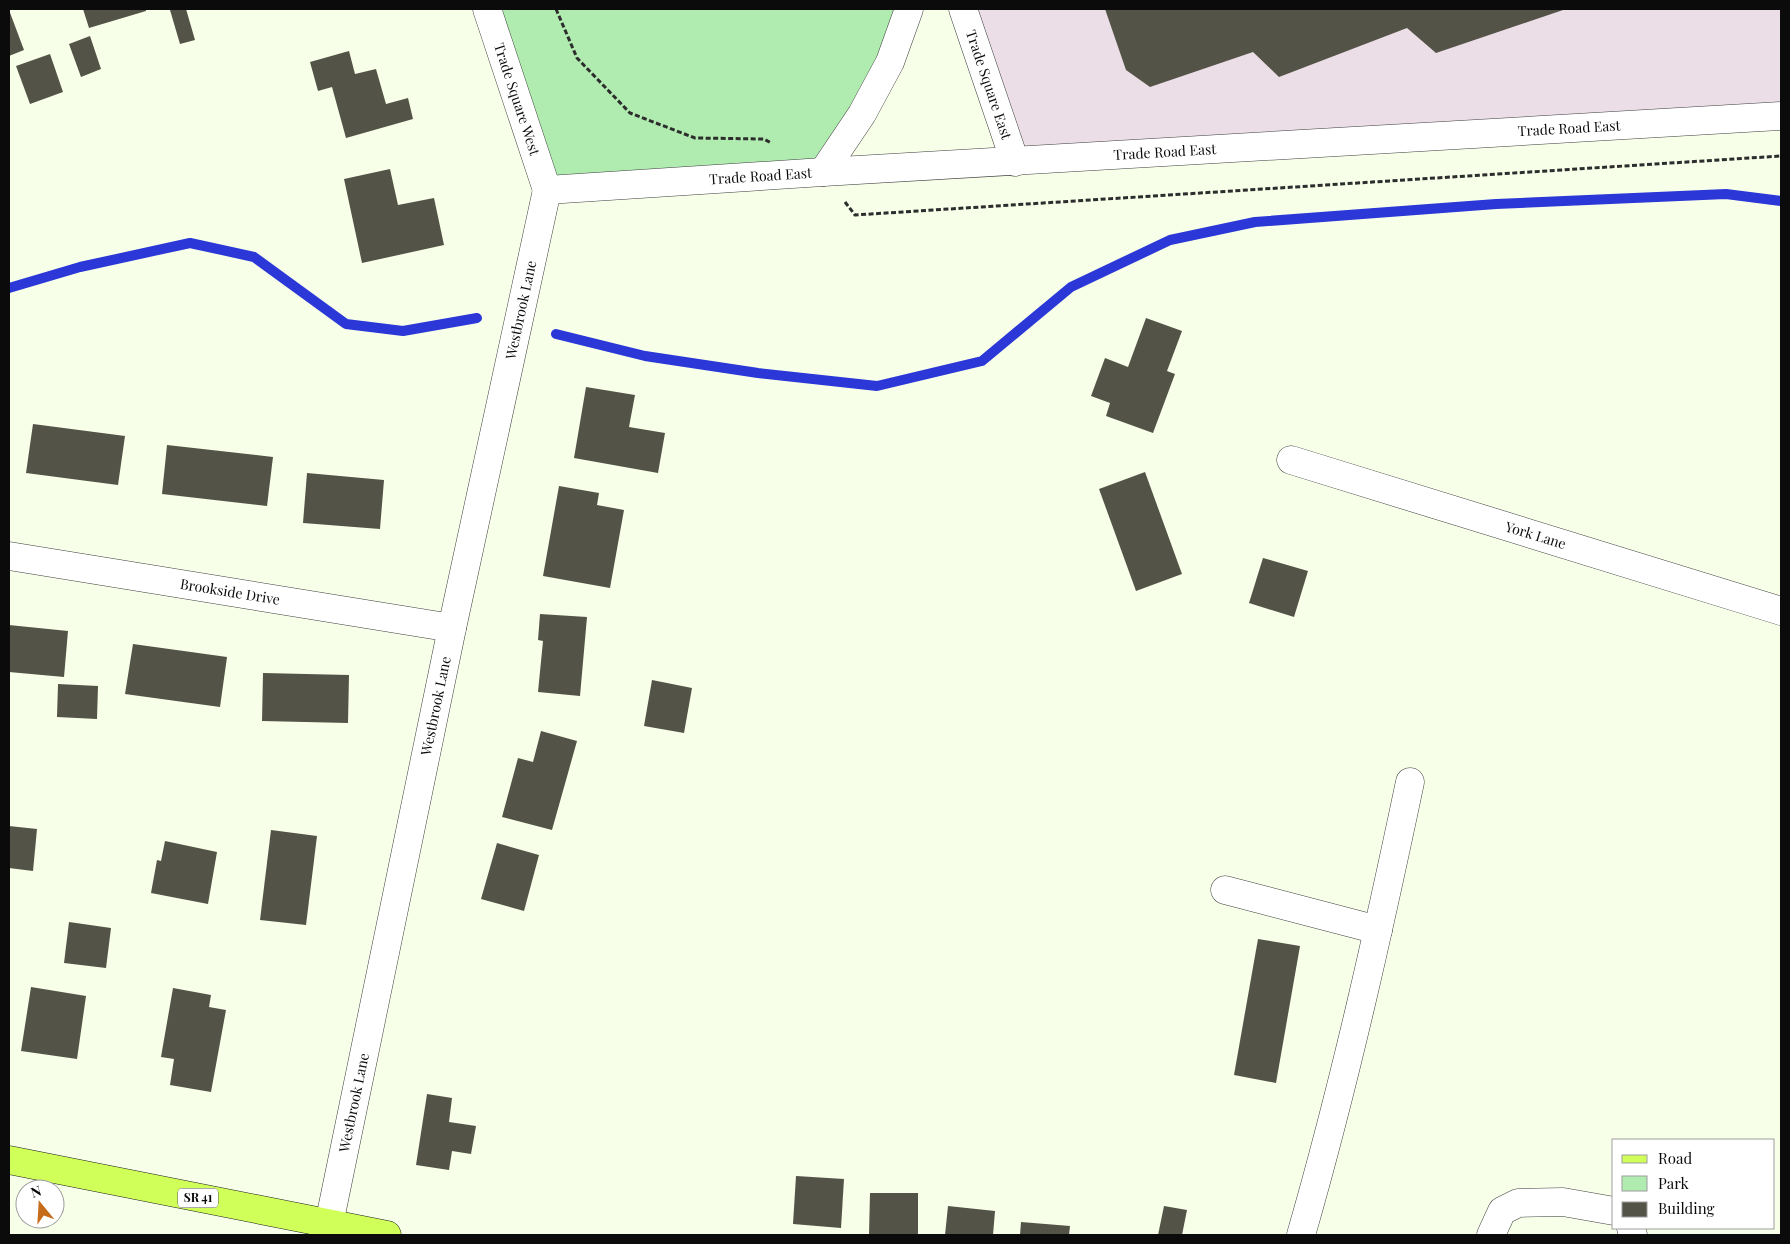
<svg xmlns="http://www.w3.org/2000/svg" width="1790" height="1244" font-family="'Playfair Display',serif">
  <style>
    .industrial { fill: #ebdee6 }
    .green { fill: #b0ecb0 }
    .lines { fill: none; stroke-linecap: round; stroke-linejoin: round }
    .stream { stroke: #2b38d7; stroke-width: 10 }
    .building { fill: #545347 }
    .minor-casing { stroke: #3e3e3e; stroke-width: 29 }
    .major-casing { stroke: #1c1c1c; stroke-width: 29 }
    .path { stroke: #2d2d2d; stroke-width: 3; stroke-dasharray: 5 2.5; stroke-linecap: butt }
    .minor { stroke: #fff; stroke-width: 28 }
    .major { stroke: #d1ff59; stroke-width: 28 }
    .labels { text-anchor: middle; stroke-width: 5; stroke-linejoin: round; paint-order: stroke }
    .shield { fill: #fff; stroke: #545454; stroke-width: 1 }
    .shield-label { font-size: 12px; font-weight: bold; fill: #0b0b0b }
    .street-label { font-size: 14px; fill: #0b0b0b; stroke: #fff }
  </style>
  <rect width="100%" height="100%" fill="#f8ffe9"/>
  <polygon class="industrial" points="963,9 1781,9 1781,116 1015,162"/>
  <polygon class="green" points="487,9 909,9 823,172 547,190"/>
  <g class="lines">
    <g class="stream">
      <polyline points="9,288 80,267 190,243 254,257 346,324 403,331 477,318"/>
      <polyline points="556,334 645,356 758,373 877,386 982,361 1071,287 1170,240 1255,222 1496,204 1726,194 1781,201"/>
    </g>
  </g>
  <g class="building">
    <polygon points="83,9 146,9 146,11 89,28"/>
    <polygon points="176,9 186,9 195,40 180,44 170,10"/>
    <polygon points="1105,9 1566,9 1436,53 1407,28 1279,77 1253,52 1150,87 1126,70"/>
    <polygon points="9,10 24,50 9,56"/>
    <polygon points="90,36 101,69 81,77 69,44"/>
    <polygon points="349,51 355,74 376,69 386,104 408,98 413,119 346,138 332,87 318,91 310,62"/>
    <polygon points="50,54 63,92 30,104 16,66"/>
    <polygon points="390,169 398,205 434,198 444,245 362,263 344,179"/>
    <polygon points="1146,318 1182,331 1167,371 1175,374 1153,433 1106,416 1110,403 1091,396 1105,358 1128,367"/>
    <polygon points="586,387 635,395 629,427 665,433 658,473 574,458"/>
    <polygon points="33,424 125,436 118,485 26,473"/>
    <polygon points="167,445 273,457 267,506 162,494"/>
    <polygon points="1145,472 1182,574 1136,591 1099,489"/>
    <polygon points="307,473 384,480 380,529 303,523"/>
    <polygon points="559,486 599,493 597,505 624,510 610,588 543,576"/>
    <polygon points="1263,558 1308,571 1294,617 1249,603"/>
    <polygon points="540,614 587,617 580,696 538,692 543,641 538,640"/>
    <polygon points="9,625 68,631 64,677 9,672"/>
    <polygon points="133,644 227,657 220,707 125,694"/>
    <polygon points="263,673 349,675 348,723 262,721"/>
    <polygon points="652,680 692,688 684,733 644,726"/>
    <polygon points="58,684 98,686 97,719 57,717"/>
    <polygon points="541,731 577,741 552,830 502,817 518,758 533,762"/>
    <polygon points="9,826 37,829 33,871 9,868"/>
    <polygon points="271,830 317,836 306,925 260,920"/>
    <polygon points="165,841 217,852 208,904 151,893 157,860 161,861"/>
    <polygon points="497,843 539,855 524,911 481,899"/>
    <polygon points="69,922 111,928 106,968 64,963"/>
    <polygon points="1258,939 1300,946 1276,1083 1234,1075"/>
    <polygon points="31,987 86,996 77,1059 21,1051"/>
    <polygon points="173,988 211,995 209,1007 226,1010 211,1092 170,1085 174,1059 161,1057"/>
    <polygon points="427,1094 452,1098 449,1122 476,1126 471,1154 452,1151 449,1170 416,1165"/>
    <polygon points="796,1176 844,1179 841,1228 793,1224"/>
    <polygon points="870,1193 918,1193 918,1235 869,1235"/>
    <polygon points="948,1206 995,1211 993,1235 945,1235"/>
    <polygon points="1164,1206 1187,1210 1182,1235 1158,1235"/>
    <polygon points="1021,1222 1070,1226 1069,1235 1020,1235"/>
  </g>
  <g class="lines">
    <g class="minor-casing">
      <g id="minor">
        <path id="s1" d="M487,9L547,190"/>
        <path id="s2" d="M963,9L1015,162"/>
        <polyline points="823,172 862,114 890,62 909,9"/>
        <path id="s3" d="M547,190L823,172L1781,116"/>
        <path id="s4" d="M1291,460L1781,611"/>
        <path id="s5" d="M9,556L452,628"/>
        <polyline points="1225,890 1378,930"/>
        <path id="s6" d="M329,1224L452,628L547,190"/>
        <polyline points="1631,1228 1633,1235"/>
        <path d="M1301,1235C1344,1086 1378,934 1410,782"/>
        <polyline points="1491,1235 1502,1211 1518,1203 1563,1202 1614,1211"/>
      </g>
    </g>
    <g class="major-casing">
      <polyline id="major" points="9,1160 387,1235"/>
    </g>
    <g class="path">
      <polyline points="556,9 577,58 630,113 695,138 764,139 771,143"/>
      <polyline points="845,202 855,215 1781,156"/>
    </g>
    <use href="#minor" class="minor"/>
    <use href="#major" class="major"/>
  </g>
  <g class="labels">
    <rect class="shield" x="178" y="1188.5" width="40" height="19" rx="4"/>
    <g class="shield-label">
      <text x="198" y="1202">SR 41</text>
    </g>
    <g class="street-label">
      <text dy="5" stroke="none"><textPath href="#s2" startOffset="80">Trade Square East</textPath></text>
      <text dy="5" stroke="none"><textPath href="#s1" startOffset="95">Trade Square West</textPath></text>
      <text dy="5" stroke="none"><textPath href="#s3" startOffset="1024">Trade Road East</textPath></text>
      <text dy="5" stroke="none"><textPath href="#s3" startOffset="619">Trade Road East</textPath></text>
      <text dy="5" stroke="none"><textPath href="#s3" startOffset="214">Trade Road East</textPath></text>
      <text dy="5" stroke="none"><textPath href="#s6" startOffset="934">Westbrook Lane</textPath></text>
      <text dy="5" stroke="none"><textPath href="#s4" startOffset="256">York Lane</textPath></text>
      <text dy="5" stroke="none"><textPath href="#s5" startOffset="224">Brookside Drive</textPath></text>
      <text dy="5" stroke="none"><textPath href="#s6" startOffset="529">Westbrook Lane</textPath></text>
      <text dy="5" stroke="none"><textPath href="#s6" startOffset="124">Westbrook Lane</textPath></text>
    </g>
  </g>
  <rect width="1790" height="1244" fill="none" stroke="#0b0b0b" stroke-width="20"/>
  <rect x="1612" y="1139" width="162" height="90" fill="#ffffff" stroke="#9d9d9d"/>
  <rect x="1622" y="1155" width="25" height="8" fill="#d1ff59" stroke="#9d9d9d"/>
  <text x="1658" y="1164" font-size="15" fill="#0b0b0b">Road</text>
  <rect x="1622" y="1176" width="25" height="15" fill="#b0ecb0" stroke="#9d9d9d"/>
  <text x="1658" y="1189" font-size="15" fill="#0b0b0b">Park</text>
  <rect x="1622" y="1202" width="25" height="15" fill="#545347" stroke="#9d9d9d"/>
  <text x="1658" y="1214" font-size="15" fill="#0b0b0b">Building</text>
  <g transform="translate(40 1204) rotate(342)"><circle r="24" fill="#ffffff" stroke="#9d9d9d"/>
  <path d="M0-4L9 19L0 12L-9 19Z" fill="#c56b19"/>
  <text y="-8" font-size="14" font-weight="bold" text-anchor="middle" fill="#0b0b0b">N</text>
  </g>
</svg>
